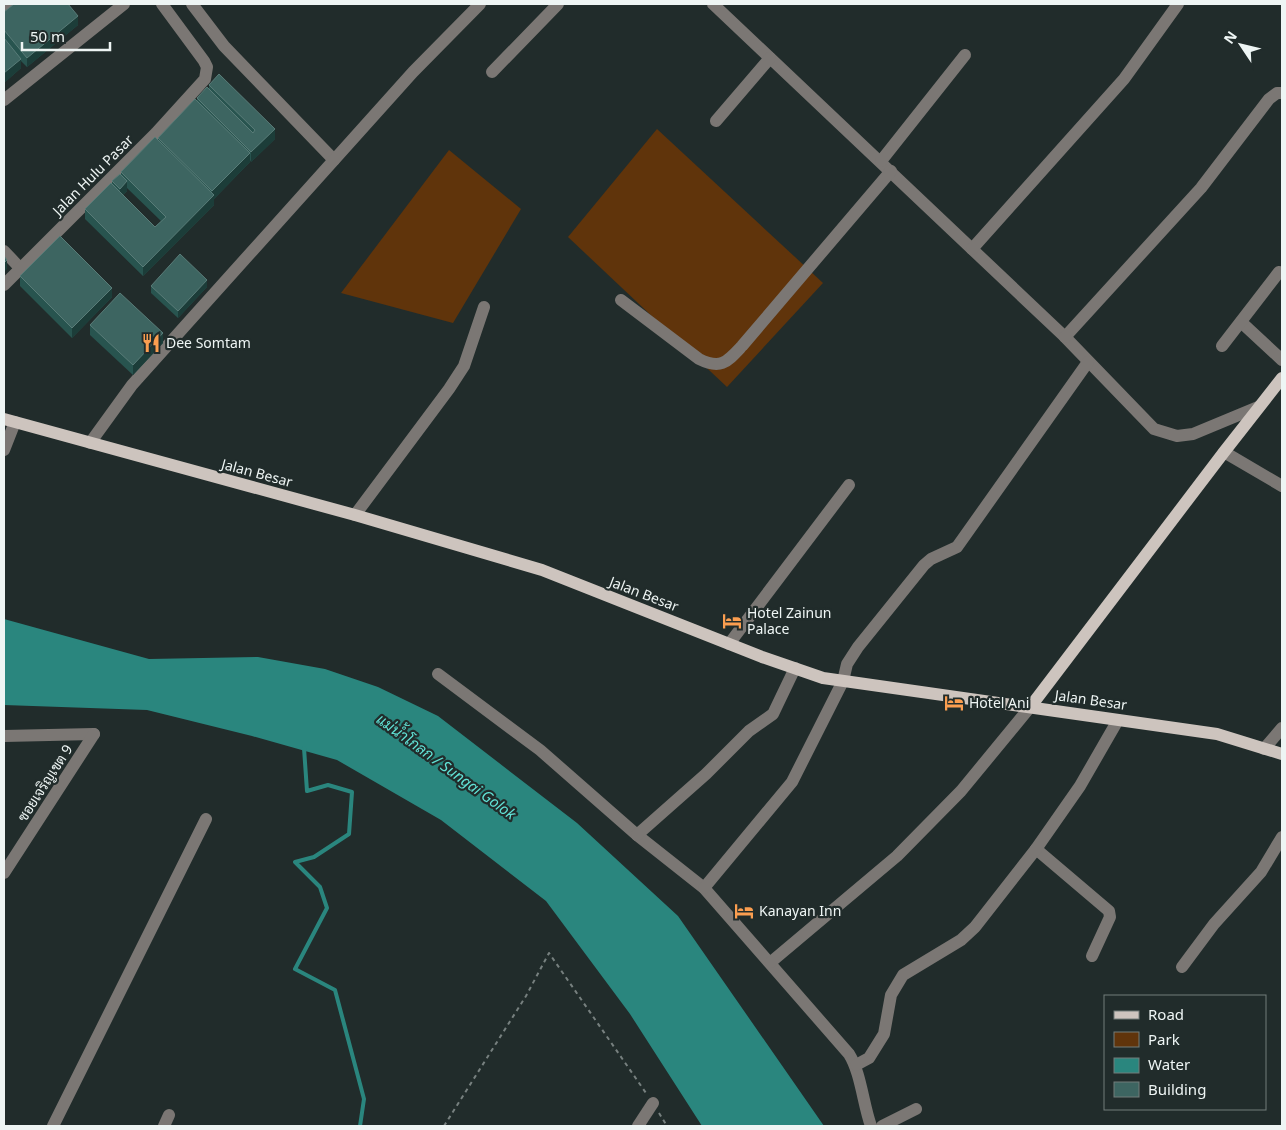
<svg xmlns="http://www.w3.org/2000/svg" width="1286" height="1130" font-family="'Noto Sans',Sarabun,sans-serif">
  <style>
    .green { fill: #60340b }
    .water { fill: #2a867e }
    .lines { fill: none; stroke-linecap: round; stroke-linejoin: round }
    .stream { stroke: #2a867e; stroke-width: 4 }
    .path { stroke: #77807f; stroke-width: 2; stroke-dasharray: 4 4; stroke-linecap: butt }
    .minor { stroke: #7b7774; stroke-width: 12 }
    .major { stroke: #cdc4be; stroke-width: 12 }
    .wall { fill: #28544f; fill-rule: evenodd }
    .shaded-wall { fill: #1c3d39 }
    .building { fill: #3d6561; stroke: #597c78 }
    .labels { text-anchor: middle; stroke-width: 4.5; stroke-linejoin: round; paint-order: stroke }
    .street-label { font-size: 14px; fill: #eef5f4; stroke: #212c2b }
    .poi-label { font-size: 14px; fill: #eef5f4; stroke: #212c2b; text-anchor: start }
    .water-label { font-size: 15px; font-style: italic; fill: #61e2d6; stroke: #212c2b }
  </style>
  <rect width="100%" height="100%" fill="#212c2b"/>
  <g class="green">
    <polygon points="657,129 823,283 727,387 568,237"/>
    <polygon points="449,150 521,209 453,323 341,293"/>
  </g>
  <polygon class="water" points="4,619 149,659 258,657 325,669 378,687 438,716 577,823 678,916 824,1126 702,1126 630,1014 546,901 441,820 337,760 252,736 147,710 4,705"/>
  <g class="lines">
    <polyline class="stream" points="304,748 307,791 328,785 352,792 349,834 314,857 295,862 320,887 327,908 295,969 335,990 364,1099 360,1126"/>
    <g class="path">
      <polyline points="659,1113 667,1126"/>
      <polyline points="444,1126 526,996 549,953 646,1093"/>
    </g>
    <g class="minor">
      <polyline points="192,4 224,46 334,160"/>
      <polyline points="713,4 1065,337 1154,429 1177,436 1193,434 1258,407"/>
      <polyline points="4,12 13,4"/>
      <polyline points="492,72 558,4"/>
      <polyline points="4,100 124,4"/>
      <polyline points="716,121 770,58"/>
      <polyline points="881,161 965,55"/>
      <polyline points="972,249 1124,79 1178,4"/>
      <polyline points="4,251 20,268"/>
      <polyline points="4,285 156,133 205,79 207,67 204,61 162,4"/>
      <path d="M621,300L699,359C721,370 727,362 742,346L891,171"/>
      <polyline points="1241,322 1282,360"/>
      <polyline points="1065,337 1201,188 1269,99 1277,93 1282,93"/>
      <polyline points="1222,346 1279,272"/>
      <polyline points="90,443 132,385 413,72 480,4"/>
      <polyline points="4,450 15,422"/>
      <polyline points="1224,452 1282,486"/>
      <polyline points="355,515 449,389 464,366 484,307"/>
      <polyline points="729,644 849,485"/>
      <path d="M438,674L540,750L637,835L704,888L849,1054C861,1073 863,1104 871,1126"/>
      <polyline points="4,736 94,734"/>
      <polyline points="1264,749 1282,728"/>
      <polyline points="637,835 706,774 749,731 773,714 795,668"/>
      <polyline points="1036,849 1109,911 1110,917 1092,956"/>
      <polyline points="4,873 94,734"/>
      <polyline points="704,888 792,782 843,681 847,664 858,647 924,565 931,559 957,547 1088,362"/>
      <polyline points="771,962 897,856 961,791 1031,706"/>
      <polyline points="1182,967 1214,924 1261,872 1282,837"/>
      <polyline points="856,1065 869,1058 884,1034 891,995 903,975 961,940 975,927 1036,849 1080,786 1118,720"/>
      <polyline points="53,1126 206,819"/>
      <polyline points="164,1126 169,1115"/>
      <polyline points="638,1126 653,1103"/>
      <polyline points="882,1126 916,1109"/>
    </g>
    <g class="major">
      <polyline points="4,419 355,515 542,570 762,657 823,678 1217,734 1282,754"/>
      <polyline points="1031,706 1224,452 1282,378"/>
    </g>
  </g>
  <g class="wall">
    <polygon points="4,12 78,25 27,67 21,61 21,68 4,83"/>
    <path d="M209,85L275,139L251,162L250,160V162L214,199V205L143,276L85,219V209L112,184V181L121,175V172L158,140V138L197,101V98L209,89ZM127,188L161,221L155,227L123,195L127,191Z"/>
    <polygon points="20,276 112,297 72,338 20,286"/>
    <polygon points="151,286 207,287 178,318 151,293"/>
    <polygon points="90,325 163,343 133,375 90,335"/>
  </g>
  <g class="shaded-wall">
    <polygon points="78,16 78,25 27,67 27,58"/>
    <polygon points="21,59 21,68 4,83 4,73"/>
    <polygon points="275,129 275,139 251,162 251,152"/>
    <polygon points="250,153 250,162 214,199 214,205 143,276 143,267 212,196 212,191"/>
    <polygon points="127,181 127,191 120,198 120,189"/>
    <polygon points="7,260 7,269 4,272 4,263"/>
    <polygon points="207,280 207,287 178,318 178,311"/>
    <polygon points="112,288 112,297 72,338 72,328"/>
    <polygon points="163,333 163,343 133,375 133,365"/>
  </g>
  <g class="building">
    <polygon points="14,4 68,4 78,16 27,58 4,30 4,12"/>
    <polygon points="4,38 21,59 4,73"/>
    <polygon points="219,74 275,129 251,152 197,98 207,87 253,133 255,130 209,85"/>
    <polygon points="195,99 250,153 212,191 158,138"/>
    <polygon points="155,137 214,195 143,267 85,209 111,183 155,227 166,217 121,172"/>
    <polygon points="120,174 127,181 120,189 112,181"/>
    <polygon points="60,236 112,288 72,328 20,276"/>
    <polygon points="180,254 207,280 178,311 151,286"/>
    <polygon points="4,256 7,260 4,263"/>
    <polygon points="120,293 163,333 133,365 90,325"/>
  </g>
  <defs>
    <g id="restaurant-bare" transform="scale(1.5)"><path d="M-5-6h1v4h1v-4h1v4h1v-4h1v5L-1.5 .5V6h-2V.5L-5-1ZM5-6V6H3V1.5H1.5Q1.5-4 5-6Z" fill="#fb9e50" stroke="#212c2b" stroke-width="2.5" paint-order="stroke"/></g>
    <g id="hotel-bare" transform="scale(1.5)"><path d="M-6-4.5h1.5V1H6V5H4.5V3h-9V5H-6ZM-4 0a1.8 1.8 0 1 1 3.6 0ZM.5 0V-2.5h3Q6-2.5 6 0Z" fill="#fb9e50" stroke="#212c2b" stroke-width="2.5" paint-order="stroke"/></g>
  </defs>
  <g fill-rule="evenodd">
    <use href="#restaurant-bare" x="151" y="343"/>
    <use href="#hotel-bare" x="732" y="621"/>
    <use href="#hotel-bare" x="954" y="703"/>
    <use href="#hotel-bare" x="744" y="911"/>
  </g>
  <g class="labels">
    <g class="street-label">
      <text transform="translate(93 175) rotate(-45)" y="5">Jalan Hulu Pasar</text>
      <text transform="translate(257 473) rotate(15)" y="5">Jalan Besar</text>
      <text transform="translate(644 594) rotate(21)" y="5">Jalan Besar</text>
      <text transform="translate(1091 700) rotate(8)" y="5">Jalan Besar</text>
      <text transform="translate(45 783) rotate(-57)" y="5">ซอยเจริญเขต 9</text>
    </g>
    <g class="poi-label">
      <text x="166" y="348">Dee Somtam</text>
      <text x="747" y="618">Hotel Zainun<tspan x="747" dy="16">Palace</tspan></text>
      <text x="969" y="708">Hotel Ani</text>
      <text x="759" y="916">Kanayan Inn</text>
    </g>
    <g class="water-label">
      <text transform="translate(446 767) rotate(36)" y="5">แม่น้ำโกลก / Sungai Golok</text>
    </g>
  </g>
  <rect width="1286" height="1130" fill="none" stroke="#eef5f4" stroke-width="10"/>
  <rect x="1104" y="995" width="162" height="115" fill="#212c2b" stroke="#737c7b"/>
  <rect x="1114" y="1011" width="25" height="8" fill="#cdc4be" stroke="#737c7b"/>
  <text x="1148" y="1020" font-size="15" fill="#eef5f4">Road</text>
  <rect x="1114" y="1032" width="25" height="15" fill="#60340b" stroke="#737c7b"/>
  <text x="1148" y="1045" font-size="15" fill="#eef5f4">Park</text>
  <rect x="1114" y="1058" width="25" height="15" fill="#2a867e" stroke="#737c7b"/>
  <text x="1148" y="1070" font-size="15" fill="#eef5f4">Water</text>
  <rect x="1114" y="1082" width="25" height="15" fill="#3d6561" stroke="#737c7b"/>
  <text x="1148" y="1095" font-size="15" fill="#eef5f4">Building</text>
  <g transform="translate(1241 45) rotate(305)" stroke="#212c2b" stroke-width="4" paint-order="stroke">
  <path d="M0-4L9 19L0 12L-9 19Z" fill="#eef5f4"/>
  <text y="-8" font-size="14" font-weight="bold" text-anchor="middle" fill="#eef5f4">N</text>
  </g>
  <path d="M22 42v8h88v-8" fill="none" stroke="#eef5f4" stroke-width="2.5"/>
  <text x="30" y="42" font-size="15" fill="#eef5f4" stroke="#212c2b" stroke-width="4" paint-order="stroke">50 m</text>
</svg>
